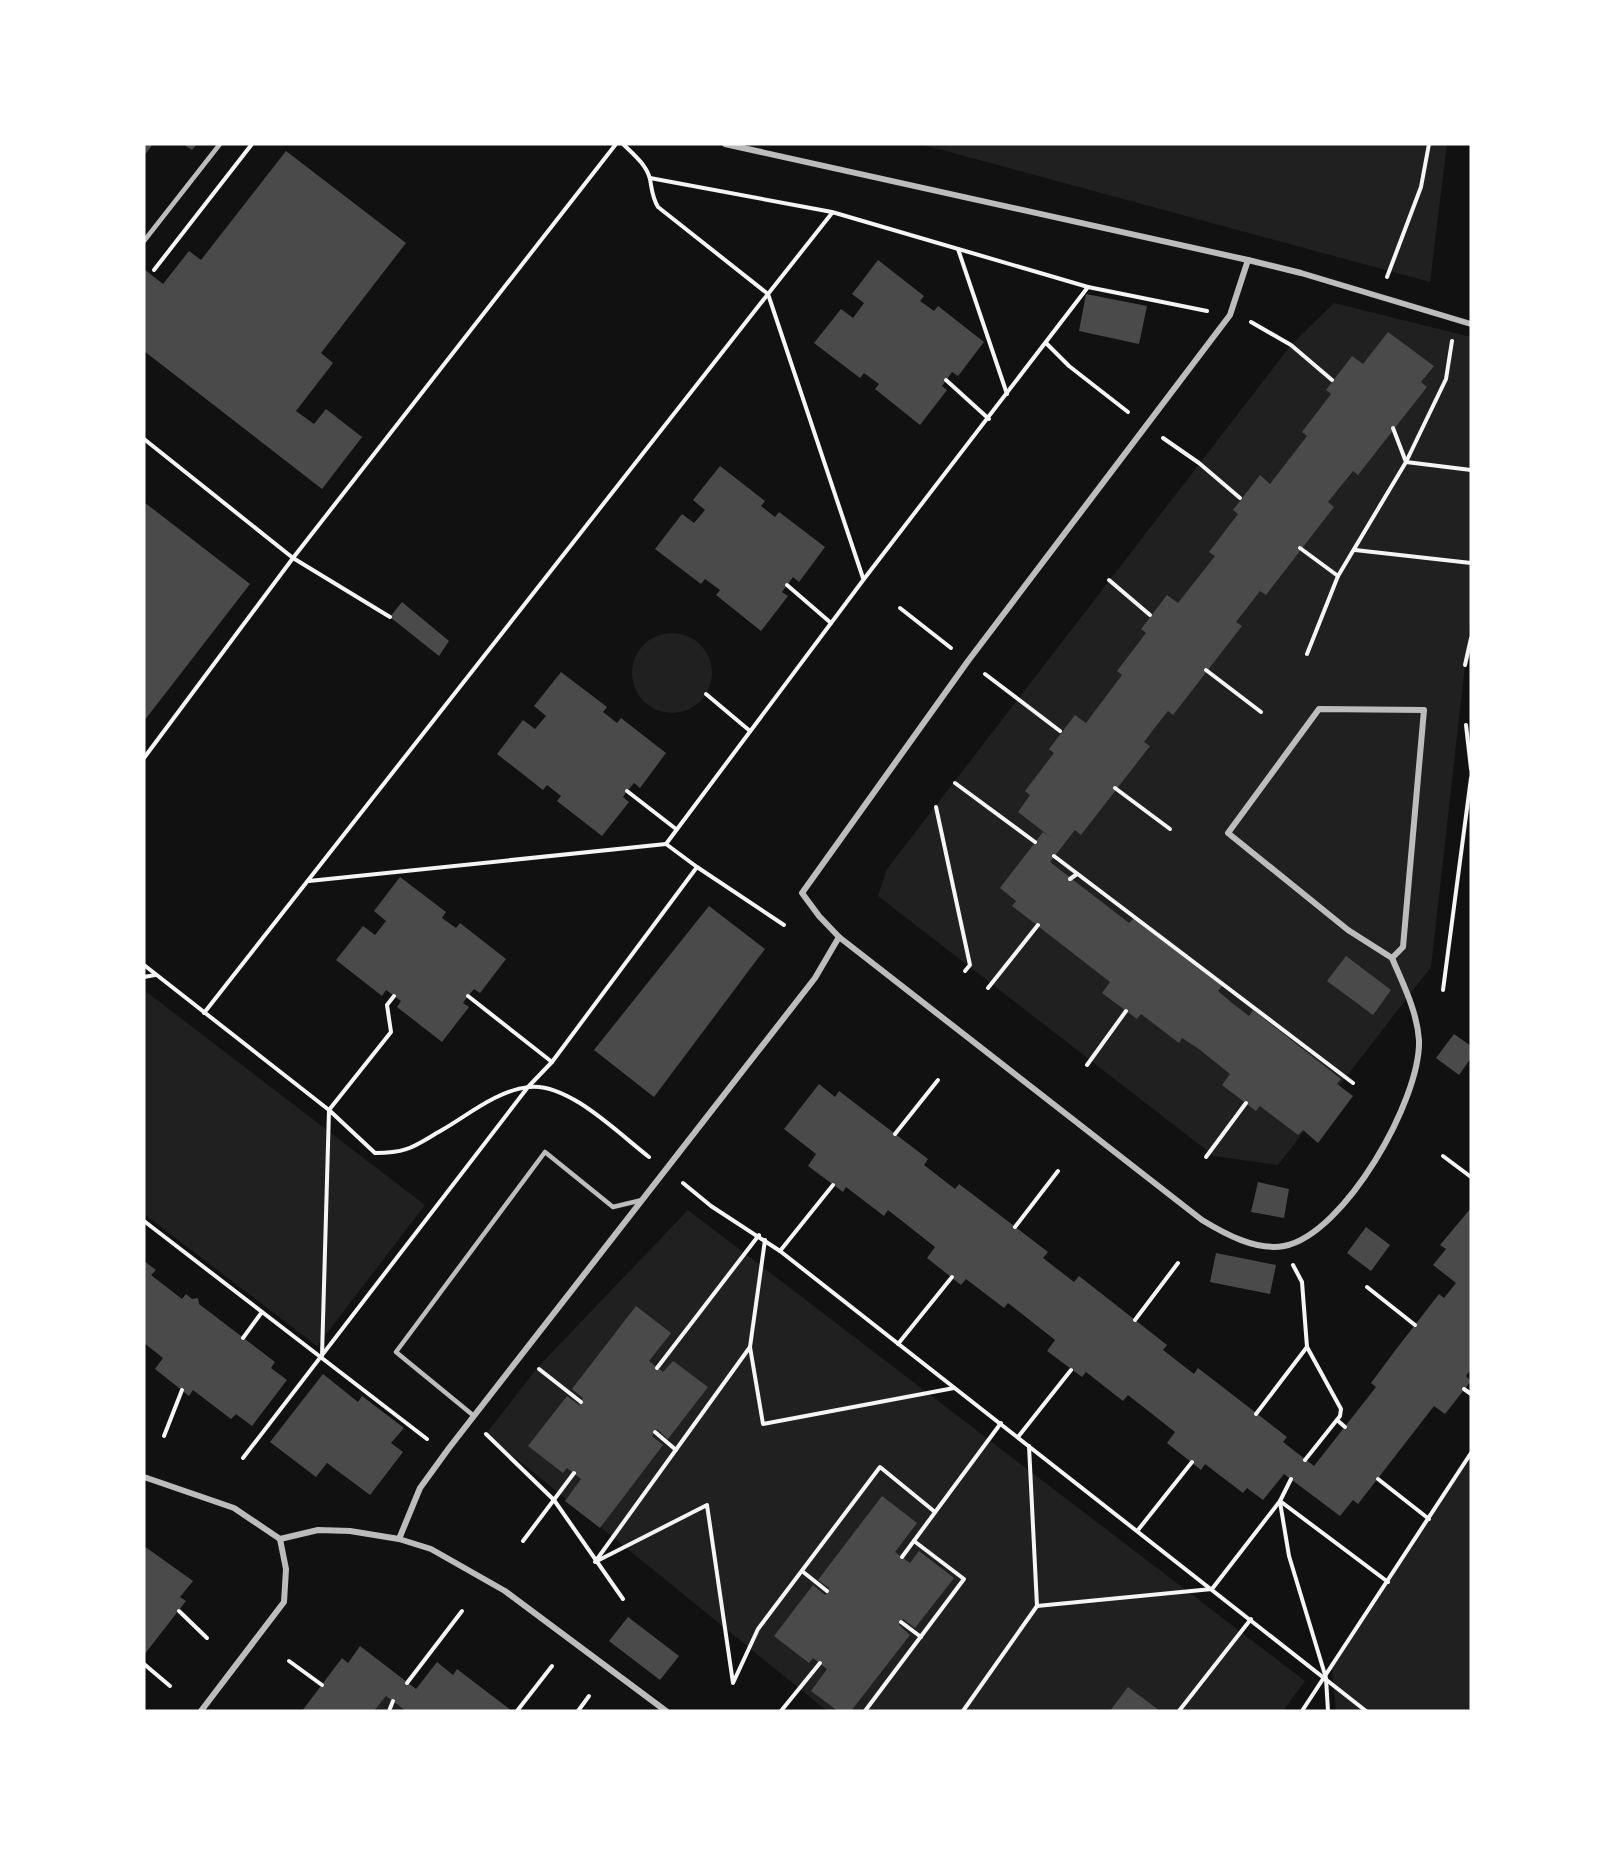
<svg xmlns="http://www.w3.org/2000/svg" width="1615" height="1855" font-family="'Space Grotesk',sans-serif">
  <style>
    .green { fill: #202020 }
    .building { fill: #4a4a4a }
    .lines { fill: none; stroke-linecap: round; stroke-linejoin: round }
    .path { stroke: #f5f5f5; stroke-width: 4 }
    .service { stroke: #bcbcbc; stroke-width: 4.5 }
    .minor { stroke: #bcbcbc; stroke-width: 6 }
  </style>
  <rect width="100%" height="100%" fill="#111"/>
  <g class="green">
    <polygon points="920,144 1447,144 1430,282"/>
    <polygon points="1334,303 1471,337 1471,612 1431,967 1278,1165 1214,1156 878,896 887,869 1291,345"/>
    <circle cx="672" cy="673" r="40"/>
    <polygon points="144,990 425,1205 317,1346 144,1214"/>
    <polygon points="688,1210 1305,1681 1283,1711 827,1711 486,1434 537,1368"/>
    <polygon points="1471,1453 1471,1711 1336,1711 1332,1668"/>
    <polygon points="386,1696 406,1711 374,1711"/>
  </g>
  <g class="building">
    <polygon points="144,144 153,144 144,156"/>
    <polygon points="183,144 197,144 192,150"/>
    <polygon points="286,151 406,243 321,353 333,363 296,411 314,424 326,409 362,437 322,489 144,351 144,269 163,284 189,251 201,260"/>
    <polygon points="878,260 924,296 920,301 934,311 938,306 984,342 958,376 952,372 942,386 947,390 920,425 875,389 879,384 864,373 860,378 814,343 841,309 853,318 864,303 852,294"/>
    <polygon points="1086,294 1147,306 1139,344 1079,331"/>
    <polygon points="1388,332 1434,366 1421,382 1427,387 1358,475 1353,471 1328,502 1334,507 1266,595 1260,591 1236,622 1242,626 1173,715 1168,711 1156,726 1144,742 1150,746 1081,835 1075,830 1050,862 1129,923 1134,918 1222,986 1218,991 1232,1003 1249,1016 1253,1010 1341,1079 1337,1084 1353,1096 1318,1143 1303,1130 1298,1135 1260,1106 1256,1111 1222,1085 1230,1074 1199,1049 1182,1038 1179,1043 1141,1014 1137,1019 1102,993 1110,982 1012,906 1016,901 1000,888 1043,832 1053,839 1018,812 1030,795 1025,791 1054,753 1049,749 1075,715 1086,723 1122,675 1117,671 1146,633 1141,629 1167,595 1178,603 1215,556 1209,552 1238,514 1233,510 1260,475 1270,484 1307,436 1302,432 1331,394 1326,390 1352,356 1363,364"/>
    <polygon points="720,466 765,501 761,506 775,517 779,512 825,547 799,582 793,577 782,592 788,596 761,631 716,595 720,590 705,579 701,584 655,549 682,514 694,523 705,510 693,500"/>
    <polygon points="144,502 250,584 144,721"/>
    <polygon points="402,602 449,641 439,656 390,617"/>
    <polygon points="561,672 607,707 603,712 617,723 621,718 666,753 640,788 634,783 627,791 623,797 629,802 602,836 557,801 561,796 547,785 543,790 497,754 523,720 535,729 546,716 534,706"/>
    <polygon points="400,877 446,912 442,918 456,928 460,923 506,959 480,993 474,989 468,996 463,1003 469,1007 442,1042 397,1007 401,1001 386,990 382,996 336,960 363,926 375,935 386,921 374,911"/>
    <polygon points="709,906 765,949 654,1097 594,1050"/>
    <polygon points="1346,956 1391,990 1373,1015 1327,981"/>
    <polygon points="1454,1034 1471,1046 1471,1058 1459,1075 1436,1058"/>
    <polygon points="819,1084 835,1097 839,1091 928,1159 924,1165 955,1189 959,1184 1048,1252 1043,1258 1074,1282 1079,1276 1167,1345 1163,1350 1194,1374 1198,1368 1287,1437 1283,1442 1314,1466 1376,1387 1371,1383 1397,1348 1439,1294 1444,1298 1456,1283 1433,1265 1446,1249 1440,1245 1471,1208 1471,1369 1466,1376 1471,1381 1445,1414 1434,1406 1358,1504 1353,1500 1340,1516 1284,1474 1263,1500 1247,1488 1243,1493 1205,1464 1201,1470 1167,1443 1175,1432 1128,1395 1123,1401 1086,1372 1082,1377 1047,1351 1055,1340 1008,1303 1004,1308 966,1279 961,1285 927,1258 935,1247 888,1210 884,1216 846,1187 843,1192 808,1166 816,1154 784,1129"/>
    <polygon points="1258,1182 1289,1189 1284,1218 1251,1212"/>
    <polygon points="1366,1227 1390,1245 1371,1271 1347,1253"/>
    <polygon points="1216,1253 1276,1265 1270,1294 1210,1282"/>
    <polygon points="144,1261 156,1270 151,1275 182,1299 186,1294 192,1299 198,1298 199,1304 275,1362 271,1368 287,1380 252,1426 236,1414 231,1419 193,1390 189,1396 155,1369 163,1358 144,1343"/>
    <polygon points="636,1306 671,1333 649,1361 663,1372 673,1361 708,1387 668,1439 657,1429 652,1436 663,1445 600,1528 565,1501 581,1479 567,1468 563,1473 528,1446 567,1396 579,1405 583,1398 572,1389"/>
    <polygon points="323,1374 358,1402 362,1396 404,1428 391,1443 403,1452 370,1495 327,1463 316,1477 270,1442"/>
    <polygon points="882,1496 917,1523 895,1552 910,1563 919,1551 954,1578 915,1628 903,1619 899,1625 910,1635 851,1711 838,1711 811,1691 827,1669 813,1658 809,1663 774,1636 813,1585 825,1595 829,1588 818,1580"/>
    <polygon points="144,1546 193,1581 180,1597 186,1601 144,1655"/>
    <polygon points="628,1617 679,1656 660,1680 609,1641"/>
    <polygon points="360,1646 416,1689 437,1662 453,1675 457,1669 512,1711 406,1711 386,1696 374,1711 302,1711 342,1658 348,1663"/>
    <polygon points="1128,1687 1160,1711 1110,1711"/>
  </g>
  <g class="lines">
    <g class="path">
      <polyline points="650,178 832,212 1088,287"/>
      <polyline points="832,213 768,294 863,578"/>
      <polyline points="958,249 1007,394"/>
      <polyline points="154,270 252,144"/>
      <polyline points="1387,277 1421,187 1429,144"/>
      <polyline points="1251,322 1291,345 1332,380"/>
      <polyline points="1046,343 1069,366 1128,412"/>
      <polyline points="946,380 989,419"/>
      <polyline points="1393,428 1406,462 1471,470"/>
      <polyline points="1163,438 1199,463 1240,498"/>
      <polyline points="144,439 293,558 144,758"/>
      <polyline points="1300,548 1338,576"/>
      <polyline points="1355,550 1471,563"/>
      <polyline points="1109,580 1150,615"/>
      <polyline points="787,585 831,623"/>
      <polyline points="900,608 951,648"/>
      <polyline points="390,617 293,558 616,144"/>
      <polyline points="1307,654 1338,576 1406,462 1446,379 1452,341"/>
      <polyline points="1465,665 1471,638"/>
      <polyline points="1206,670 1261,712"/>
      <polyline points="985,674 1060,731"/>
      <polyline points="706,694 750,731"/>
      <polyline points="1466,725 1471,769"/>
      <polyline points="955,783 1035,842"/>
      <polyline points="1115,788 1170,829"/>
      <polyline points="627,791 676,829"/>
      <polyline points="936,807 970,965 965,971"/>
      <polyline points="1054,856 1353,1083"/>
      <polyline points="697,867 784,925"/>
      <polyline points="1070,879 1077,874"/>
      <polyline points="309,881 666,844"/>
      <path d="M144,965L329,1110L375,1153C409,1153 414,1146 442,1130C468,1115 498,1090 529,1087C568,1082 619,1134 649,1157"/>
      <polyline points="144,977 155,975"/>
      <polyline points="988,988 1038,925"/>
      <polyline points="1443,990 1471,778"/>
      <polyline points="468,996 552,1062"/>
      <path d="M204,1013L768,294L658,207C652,197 652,190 650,179C646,164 633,154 623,144"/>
      <polyline points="1087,1065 1126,1011"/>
      <polyline points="895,1134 938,1080"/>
      <polyline points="1443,1156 1471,1177"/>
      <polyline points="1206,1157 1246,1103"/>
      <polyline points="683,1183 711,1206 780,1251 1366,1711"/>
      <polyline points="144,1221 427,1439"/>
      <polyline points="1015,1227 1058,1171"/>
      <polyline points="765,1240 750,1347 763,1424 954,1388"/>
      <polyline points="780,1251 833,1185"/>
      <polyline points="1293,1265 1302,1282 1307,1347 1341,1409 1340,1416 1305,1460"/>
      <polyline points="1367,1287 1415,1325"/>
      <polyline points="1135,1320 1178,1263"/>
      <polyline points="243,1338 262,1312"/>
      <polyline points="898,1344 952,1277"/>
      <polyline points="750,1347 595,1562 707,1505 733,1683 758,1629 880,1467 935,1512"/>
      <polyline points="322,1356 329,1110 391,1032 387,1005 394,996"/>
      <polyline points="657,1368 759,1235"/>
      <polyline points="539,1369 581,1402"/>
      <polyline points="1464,1389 1471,1394"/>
      <polyline points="1256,1414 1307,1347"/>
      <polyline points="1337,1420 1345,1427"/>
      <polyline points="655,1432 676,1450"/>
      <polyline points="486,1434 554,1500 623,1599"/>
      <polyline points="164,1436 182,1390"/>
      <polyline points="1018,1437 1071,1370"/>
      <polyline points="1029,1446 1037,1606"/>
      <polyline points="243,1458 528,1087 552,1062 697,867 666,844 864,579 1088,287 1207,311"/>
      <polyline points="1291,1479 1280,1501 1388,1582"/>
      <polyline points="1378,1479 1429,1519"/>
      <polyline points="1280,1502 1289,1556 1326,1678 1328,1711"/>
      <polyline points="1138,1530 1192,1462"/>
      <polyline points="523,1541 574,1473"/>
      <polyline points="902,1557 1001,1423"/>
      <polyline points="802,1571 827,1591"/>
      <polyline points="179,1611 207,1638"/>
      <polyline points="901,1622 921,1637"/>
      <polyline points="289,1661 322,1685"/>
      <polyline points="144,1664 170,1686"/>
      <polyline points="407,1683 462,1611"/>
      <polyline points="389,1711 393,1701"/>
      <polyline points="517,1711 552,1666"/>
      <polyline points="578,1711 589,1696"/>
      <polyline points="781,1711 820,1663"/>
      <polyline points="865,1711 964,1579 914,1541"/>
      <polyline points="963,1711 1037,1606 1212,1589 1280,1501"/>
      <polyline points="1179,1711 1251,1619"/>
      <polyline points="1302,1711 1471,1453"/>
    </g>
    <g class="service">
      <polyline points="144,241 220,144"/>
      <polyline points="474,1416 396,1352 545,1152 613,1207 642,1200"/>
    </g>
    <g class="minor">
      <polyline points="725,144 1248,260 1301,273 1471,324"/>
      <path d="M1248,260L1230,315L968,661L802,893L819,916L839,937L1202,1220C1225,1234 1256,1251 1284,1246C1345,1234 1421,1099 1419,1040C1417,1011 1403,984 1392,958"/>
      <polygon points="1319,709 1424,710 1403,947 1392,958 1348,930 1228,833"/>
      <polyline points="144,1477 234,1508 280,1539"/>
      <polyline points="280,1539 318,1530 350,1531 399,1539 431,1549 505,1591 666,1711"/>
      <polyline points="399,1539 420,1488 449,1448 815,978 839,937"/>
      <polyline points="201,1711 284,1602 286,1569 280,1539"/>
    </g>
  </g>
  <rect width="1615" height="1855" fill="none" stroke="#ffffff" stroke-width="291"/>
</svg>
